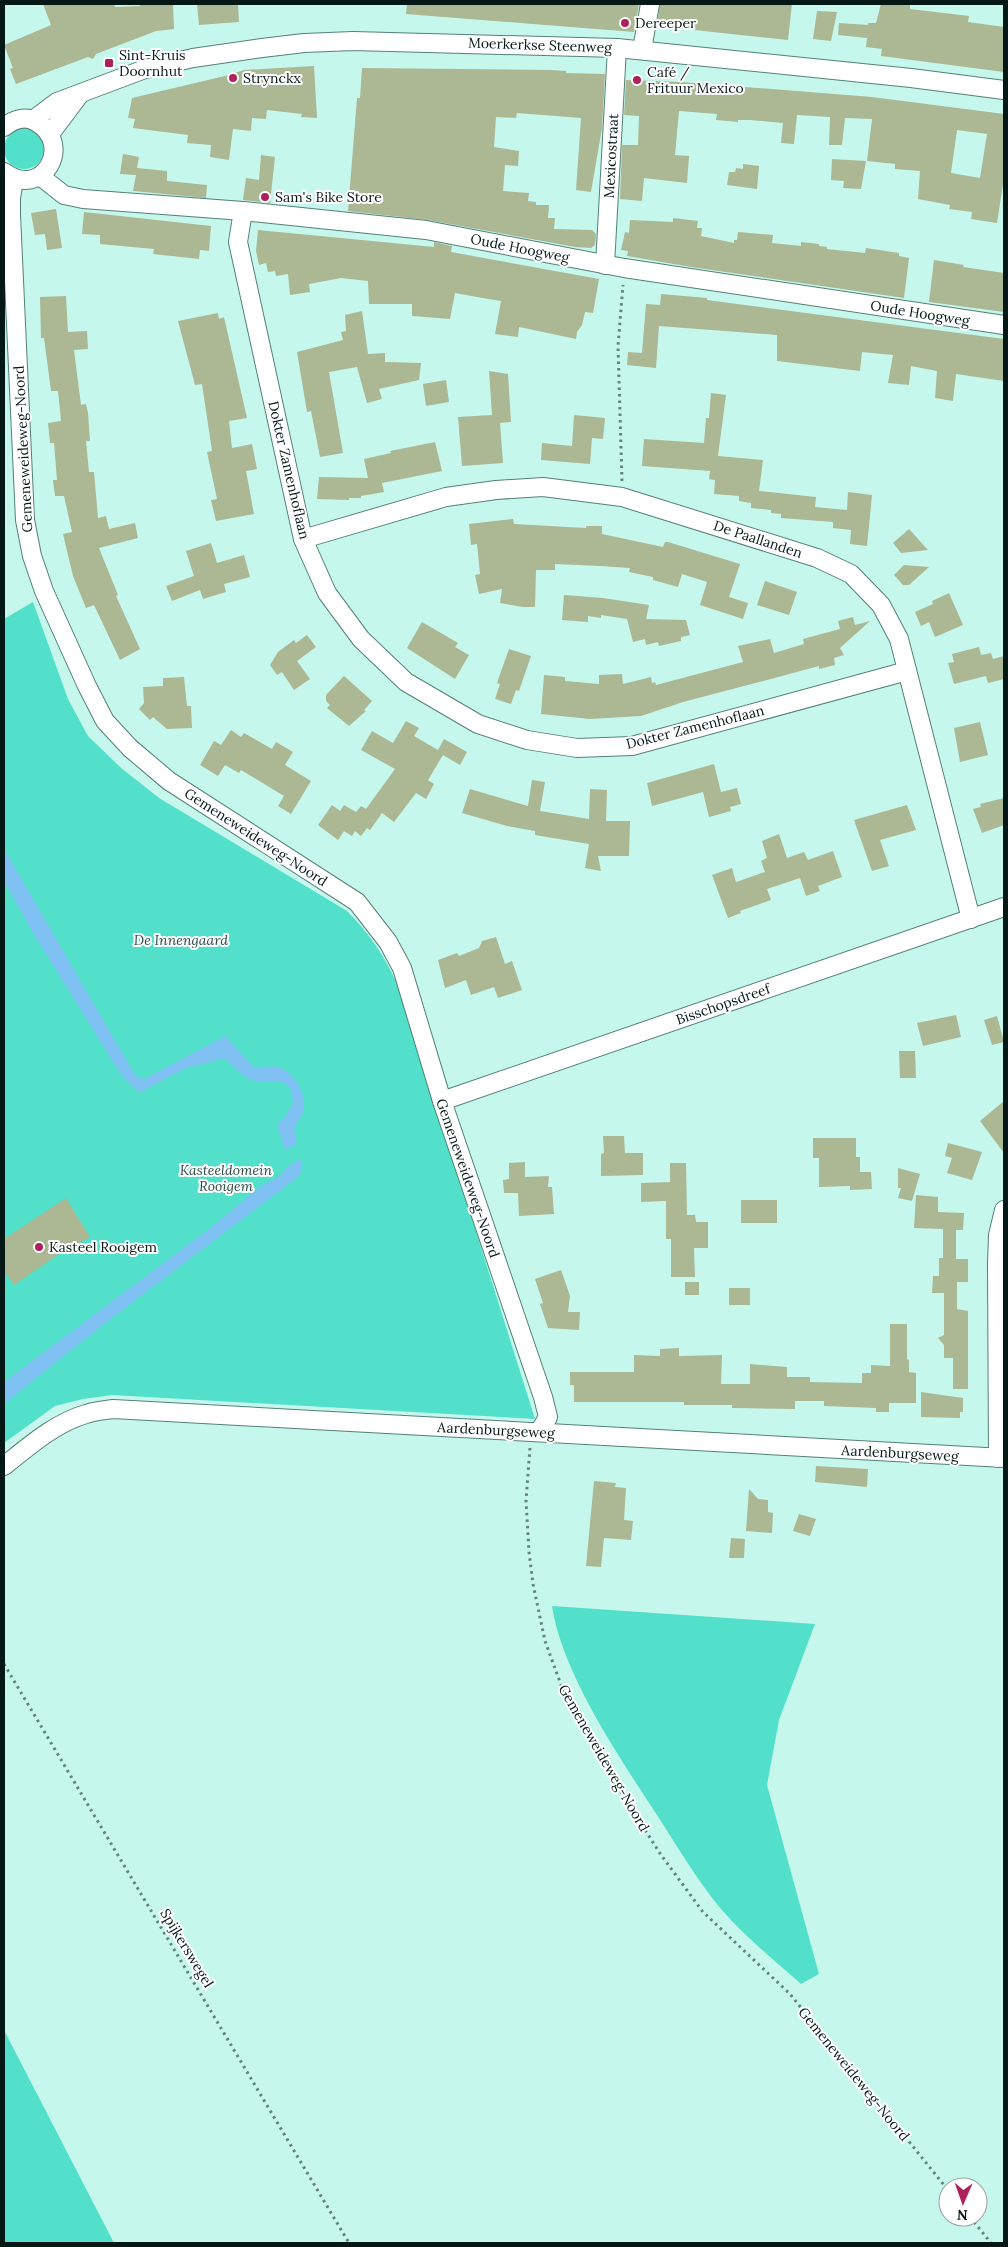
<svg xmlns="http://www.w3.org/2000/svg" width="1008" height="2247" font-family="Lora,serif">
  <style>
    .green { fill: #53e0cb }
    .water { fill: #7ec1f2 }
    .building { fill: #acb793; fill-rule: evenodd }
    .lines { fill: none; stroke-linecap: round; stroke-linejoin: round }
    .minor-casing { stroke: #538178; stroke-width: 20 }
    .path { stroke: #62847d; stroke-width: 3; stroke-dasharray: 2.5 4; stroke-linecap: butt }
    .minor { stroke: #fff; stroke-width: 18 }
    .poi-dot { fill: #ad205c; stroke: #fff; stroke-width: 2 }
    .labels { text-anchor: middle; stroke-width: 4; stroke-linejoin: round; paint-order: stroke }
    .poi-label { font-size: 14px; fill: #051815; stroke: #fff; text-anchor: start }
    .street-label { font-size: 14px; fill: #051815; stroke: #fff }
    .park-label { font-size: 14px; font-style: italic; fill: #2c4c46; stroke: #fff }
  </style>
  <rect width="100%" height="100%" fill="#c6f7ed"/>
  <g class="green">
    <circle cx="24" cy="149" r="20"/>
    <path d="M33,602L68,699L88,736L120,767L159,798L347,911C371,935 388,961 401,993L535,1419L112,1395L83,1399L55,1406L4,1443V619Z"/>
    <path d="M552,1606L815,1624L779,1720L767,1785L819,1974L801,1984C774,1960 744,1936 721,1909C697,1880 677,1846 657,1815C619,1757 562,1673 552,1606Z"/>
    <polygon points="4,2030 114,2243 4,2243"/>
  </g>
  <g class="water">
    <path d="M4,849L135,1075L144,1079L225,1036L255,1068C262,1068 272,1065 278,1067C294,1072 305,1091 304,1107C302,1125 290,1119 297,1144L285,1150L277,1125L285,1117L293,1103L291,1090L282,1081C249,1085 247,1079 224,1058L184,1069L139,1093L122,1076L33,933L4,881Z"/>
    <polygon points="302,1158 302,1173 294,1180 100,1327 4,1404 4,1382 213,1226 258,1188 282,1174 287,1167"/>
  </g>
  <g class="building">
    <polygon points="43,4 114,4 115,7 140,6 140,4 173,4 174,29 156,31 96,54 93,59 88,57 16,84 10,69 13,68 4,45 51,25"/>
    <polygon points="197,4 238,4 239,22 199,25"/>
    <polygon points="407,4 639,4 634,32 406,14"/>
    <polygon points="660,4 792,4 788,40 657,26"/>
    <polygon points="881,4 910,5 910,9 969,16 968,22 1004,27 1004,72 881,56 882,49 866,47 867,38 838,35 839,23 868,25 868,23 876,23"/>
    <polygon points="817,11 837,12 831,41 813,39"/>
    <polygon points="314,66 317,118 301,117 302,114 267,110 266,119 252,118 251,131 233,129 229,160 210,157 211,145 187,143 188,135 133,128 135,119 128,118 132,98 229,75 244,70"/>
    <polygon points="362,68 551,70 566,71 566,73 605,74 602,128 591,192 576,190 581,118 517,113 516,118 496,117 494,147 519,151 518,166 505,165 503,191 529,193 528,201 536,202 536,205 549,205 548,218 555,218 554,229 592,230 596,234 595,245 591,248 575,247 428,220 348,211 357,98 360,98"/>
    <path d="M626,80L681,82L872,97L1004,114V177L997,223L971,219L972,212L949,209L950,205L918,199L920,171L895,169V164L867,161L872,119L845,118L842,145H829L830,117L797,115L794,144L781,143L783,123L750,120H738V122L716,120L717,114L679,111L675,155L689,156L687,183L644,178L642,201L620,199L622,145H638L639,116L624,115ZM957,130L987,134L980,178L951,173Z"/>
    <polygon points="123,154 139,157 137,168 167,171 167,181 207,185 206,198 133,191 136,175 120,174"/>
    <polygon points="261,155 275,157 270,203 243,200 246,178 259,180"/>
    <polygon points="832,159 866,161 861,189 843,188 844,181 831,180"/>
    <polygon points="743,164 759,166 757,189 727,185 729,172 735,172 736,168 743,169"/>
    <polygon points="56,209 62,248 47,250 45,234 35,235 31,213"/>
    <polygon points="84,212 211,226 209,251 200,250 199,259 153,254 154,249 100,244 100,235 82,234"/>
    <polygon points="673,218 698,221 697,228 702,228 701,236 734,243 734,240 737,240 738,232 773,235 772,243 801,246 801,242 819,244 819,246 827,247 827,249 865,253 866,248 899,253 899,256 909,258 904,298 691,267 627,256 628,251 621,250 625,232 629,233 630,220 673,222"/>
    <polygon points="258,230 434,247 434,242 452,246 451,252 599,279 593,313 585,312 582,325 577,332 576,339 519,327 518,337 495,334 501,301 488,299 455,293 450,319 412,316 412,304 369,304 368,281 341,278 309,284 310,292 290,295 288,274 276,276 275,271 268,272 266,263 259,265 256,251"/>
    <polygon points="934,260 964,265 963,267 1004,273 1004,312 929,302"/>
    <polygon points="661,294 707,298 707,300 1004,339 1004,381 956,374 953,401 935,398 937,371 911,366 909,385 888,383 893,355 862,352 860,371 777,361 777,335 659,326 656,368 627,365 628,352 642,353 646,304 660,305"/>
    <polygon points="66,296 68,332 87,331 88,349 74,350 81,405 86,404 88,413 90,441 86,441 89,472 94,472 98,518 106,516 109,529 135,523 138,538 99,548 118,595 116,596 140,649 120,660 94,605 86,608 73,576 63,534 72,532 64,496 55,496 53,480 57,480 54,443 50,443 48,423 61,421 58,391 51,391 44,338 41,338 40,297"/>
    <polygon points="362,311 368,354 385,353 385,362 421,363 419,380 379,389 382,399 367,403 357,367 329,372 343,453 320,457 311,411 307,412 297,352 343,340 341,332 346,331 345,315"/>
    <polygon points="218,313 219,319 224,317 247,418 229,421 232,448 252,444 257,469 246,471 254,514 216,521 211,500 217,499 207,452 212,451 202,384 195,385 178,321"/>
    <polygon points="489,371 508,374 511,422 500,423 503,463 462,466 458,417 492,415"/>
    <polygon points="446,380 449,402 426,406 423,384"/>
    <polygon points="711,393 726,395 718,456 763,460 759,491 816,497 815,507 847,510 848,492 872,495 867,546 850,544 851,530 833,528 833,522 781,518 781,514 771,513 771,510 751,508 751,503 739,501 739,496 714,494 715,480 709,479 710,471 642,466 644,439 704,443 706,418 709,418"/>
    <polygon points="574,415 605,418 603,439 592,438 590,464 541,460 542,443 572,446"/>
    <polygon points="435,442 442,471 382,483 384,492 361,496 361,498 349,498 349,500 317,499 319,477 368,478 364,459 391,453 390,451"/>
    <polygon points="513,519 514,524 586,528 586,526 602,526 602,534 663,547 665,542 668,542 740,564 729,597 748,603 743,619 700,605 707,582 682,574 678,587 653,580 653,577 629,572 630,568 600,566 555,564 555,570 536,570 535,607 523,607 500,603 502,589 479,594 475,575 480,574 477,544 471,545 469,524"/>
    <polygon points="909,529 928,550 901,553 893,543"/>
    <polygon points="211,543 217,563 244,555 250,577 224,584 226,592 203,599 200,590 172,601 166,586 194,576 186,551"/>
    <polygon points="904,565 929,567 909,585 903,585 894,575"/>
    <polygon points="765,581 797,592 789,615 757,605"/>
    <polygon points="949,593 963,625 935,637 929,622 921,626 915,612 933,604 932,601"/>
    <polygon points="564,595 603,598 649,605 646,619 686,620 690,635 681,637 681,641 659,646 658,642 646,645 645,639 633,642 627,619 601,615 601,618 588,616 588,622 562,620"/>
    <polygon points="853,617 855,625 870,621 840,648 844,655 834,658 835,665 819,669 819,666 767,680 683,702 641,716 590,719 541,714 544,675 565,677 565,681 599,684 599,675 622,674 623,684 651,677 652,683 655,682 656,685 743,662 738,646 770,639 774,653 804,644 803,639 840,629 838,621"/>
    <polygon points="422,622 458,643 455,647 469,655 455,679 407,648"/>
    <polygon points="307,635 316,647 297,661 310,679 294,690 282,672 277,675 270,665 278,652 294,640 296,643"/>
    <polygon points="979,647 981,655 991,653 993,659 1004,656 1004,679 988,683 986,676 954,684 948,663 954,662 952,654"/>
    <polygon points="509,649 531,656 519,691 516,690 511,704 495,699 500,684 497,683"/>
    <polygon points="344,676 372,701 364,710 366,711 349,726 327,708 330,705 326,701 326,695"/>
    <polygon points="184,677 187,706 191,706 192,728 167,729 153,717 150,720 139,709 144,703 143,687 163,686 163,678"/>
    <polygon points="406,721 419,728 414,736 438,750 444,739 467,752 460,765 443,755 428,780 434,784 426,799 416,793 394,822 382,813 370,830 367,828 361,836 355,831 352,836 344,831 338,840 318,825 332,805 340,811 344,805 356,812 361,806 366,809 395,769 361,750 372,731 393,743"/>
    <polygon points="980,722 988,755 960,762 954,728"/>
    <polygon points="231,730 241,737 244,733 272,749 276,742 293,752 285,765 311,781 291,814 278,806 284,796 241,770 239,773 225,765 218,776 200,765 214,741 221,745"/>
    <polygon points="714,764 721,792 737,788 741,804 730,807 731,811 709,817 703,792 652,806 647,783"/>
    <polygon points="532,780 545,782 540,811 589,819 590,789 607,790 606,821 630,821 629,856 598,856 601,871 585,868 589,844 535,835 535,831 507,826 462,813 470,789 528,806"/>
    <polygon points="1004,798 1004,825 982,833 973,809 981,807 980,804"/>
    <polygon points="907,805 916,830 880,840 889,866 872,871 854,820"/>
    <polygon points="779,834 787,858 804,852 808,860 833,851 842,877 818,886 820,891 806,896 800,878 767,889 771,900 740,911 741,913 728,918 712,875 732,868 736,882 765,872 761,861 767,858 762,841"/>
    <polygon points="496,937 505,964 512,961 522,990 498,998 494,987 471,995 466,980 445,988 438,960 457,953 459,956 479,948 482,941"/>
    <polygon points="956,1015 961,1037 923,1046 917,1023"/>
    <polygon points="997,1016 1004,1042 992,1045 984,1020"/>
    <polygon points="899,1051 915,1051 916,1078 900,1078"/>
    <polygon points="1004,1101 1004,1153 980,1121"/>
    <polygon points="603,1136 624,1136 625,1153 643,1153 643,1175 601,1176 601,1154 604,1153"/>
    <polygon points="813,1138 856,1138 856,1157 860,1157 860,1172 871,1172 872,1189 850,1190 850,1186 819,1187 819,1158 813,1158"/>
    <polygon points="948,1143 982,1152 972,1180 947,1173 952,1158 945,1156"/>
    <polygon points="525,1162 525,1177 549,1176 548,1187 552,1187 554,1214 519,1216 518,1193 504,1193 503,1180 509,1179 509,1163"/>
    <polygon points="670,1163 686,1163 687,1215 695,1215 696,1222 708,1222 708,1248 694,1248 695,1277 671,1277 671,1239 666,1239 666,1201 641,1202 641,1183 670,1182"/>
    <polygon points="898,1168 920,1174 912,1201 898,1198 901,1188 898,1188"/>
    <polygon points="916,1195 938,1197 938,1212 964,1213 963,1230 956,1230 956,1259 968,1259 968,1282 957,1282 957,1309 968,1311 968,1389 953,1389 953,1358 944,1358 944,1345 938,1338 944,1335 944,1293 932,1293 933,1276 939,1276 939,1258 943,1258 943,1229 914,1228"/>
    <polygon points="66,1198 90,1237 59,1254 14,1285 4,1271 4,1239"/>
    <rect x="741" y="1200" width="36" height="23"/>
    <polygon points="561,1270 570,1296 568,1312 580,1312 579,1330 548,1328 540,1304 543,1303 535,1279"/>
    <rect x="685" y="1282" width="14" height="13"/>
    <rect x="729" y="1288" width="21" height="17"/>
    <polygon points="890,1324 907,1324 907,1359 909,1360 909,1372 916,1373 916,1403 889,1403 889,1412 876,1412 876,1408 824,1406 824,1401 795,1401 795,1409 732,1408 732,1405 684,1405 684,1402 574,1402 574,1385 570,1385 570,1372 634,1372 634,1355 660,1356 660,1349 679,1348 679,1356 722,1355 721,1384 750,1384 750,1364 787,1367 787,1377 810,1377 810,1382 862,1383 862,1373 871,1373 871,1365 890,1366"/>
    <polygon points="921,1392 963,1398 963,1412 960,1412 960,1418 921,1417"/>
    <polygon points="816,1466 868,1469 867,1487 815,1482"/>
    <polygon points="594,1481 616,1483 615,1487 626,1488 624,1520 633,1521 631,1540 604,1538 601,1567 586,1566"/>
    <polygon points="749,1489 758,1499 768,1500 768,1512 773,1513 772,1533 746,1531"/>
    <polygon points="799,1514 816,1519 810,1536 793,1531"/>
    <polygon points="731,1538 745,1539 744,1558 729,1558"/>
  </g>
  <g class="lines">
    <g class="minor-casing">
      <g id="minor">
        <polyline points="642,50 650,4"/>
        <polyline points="33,120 57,102 145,69 193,58 262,48 304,43 353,41 617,48 911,78 1004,90"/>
        <path d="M4,127C13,120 25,115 36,122C75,144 42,201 4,172"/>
        <polyline points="50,134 80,94"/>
        <polyline points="40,176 64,195 83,199 243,211 426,230 624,268 1004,325"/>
        <polyline points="14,180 11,198 11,215 25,520 32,556 44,591 87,686 105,721 130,748 169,781 357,902 388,942 402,968 442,1101 543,1397 548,1417 539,1432"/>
        <polyline points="243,211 238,242 303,539 327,593 361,639 406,682 478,724 527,740 577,748 632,746 907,671"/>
        <polyline points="605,265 617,48"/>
        <polyline points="303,539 446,497 496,490 543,487 622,497 817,558 851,574 881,605 899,639 971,919"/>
        <polyline points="442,1101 1004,907"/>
        <polyline points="998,1458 997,1263 998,1235 1004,1210"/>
        <path d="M4,1466C29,1446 55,1423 86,1414C95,1411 104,1410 113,1409L1004,1458"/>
      </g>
    </g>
    <g class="path">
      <polyline points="622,481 618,346 623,285"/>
      <polyline points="530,1448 526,1500 529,1552 533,1584 545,1641 564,1693 624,1797 661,1855 703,1912 790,1994 948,2190"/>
      <polyline points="4,1664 349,2243"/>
      <polyline points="970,2217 991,2243"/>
    </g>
    <use href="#minor" class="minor"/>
  </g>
  <g class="poi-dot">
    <circle cx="625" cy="23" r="5"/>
    <rect x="104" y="58" width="10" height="10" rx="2.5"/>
    <circle cx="233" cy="78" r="5"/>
    <circle cx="637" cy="80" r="5"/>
    <circle cx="265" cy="197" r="5"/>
    <circle cx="39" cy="1247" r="5"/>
  </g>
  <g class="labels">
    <g class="poi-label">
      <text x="635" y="28">Dereeper</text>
      <text x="119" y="60">Sint-Kruis<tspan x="119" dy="16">Doornhut</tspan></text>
      <text x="647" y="77">Café /<tspan x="647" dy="16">Frituur Mexico</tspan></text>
      <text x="243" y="83">Strynckx</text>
      <text x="275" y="202">Sam's Bike Store</text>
      <text x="49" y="1252">Kasteel Rooigem</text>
    </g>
    <g class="street-label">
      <text transform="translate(540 45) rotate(2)" y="5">Moerkerkse Steenweg</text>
      <text transform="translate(611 156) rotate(-87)" y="5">Mexicostraat</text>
      <text transform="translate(520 248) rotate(11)" y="5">Oude Hoogweg</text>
      <text transform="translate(920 313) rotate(9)" y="5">Oude Hoogweg</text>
      <text transform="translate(23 449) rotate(-93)" y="5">Gemeneweideweg-Noord</text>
      <text transform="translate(289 470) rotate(77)" y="5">Dokter Zamenhoflaan</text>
      <text transform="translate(758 539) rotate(18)" y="5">De Paallanden</text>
      <text transform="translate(695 727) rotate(-14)" y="5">Dokter Zamenhoflaan</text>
      <text transform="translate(256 837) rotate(33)" y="5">Gemeneweideweg-Noord</text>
      <text transform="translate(723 1004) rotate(-19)" y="5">Bisschopsdreef</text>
      <text transform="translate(468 1178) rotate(71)" y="5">Gemeneweideweg-Noord</text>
      <text transform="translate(496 1430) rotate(3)" y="5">Aardenburgseweg</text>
      <text transform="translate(900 1453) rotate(3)" y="5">Aardenburgseweg</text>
      <text transform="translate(604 1758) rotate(60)" y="5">Gemeneweideweg-Noord</text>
      <text transform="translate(187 1948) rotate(59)" y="5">Spijkerswegel</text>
      <text transform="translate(854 2074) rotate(51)" y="5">Gemeneweideweg-Noord</text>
    </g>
    <g class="park-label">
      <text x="181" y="945">De Innengaard</text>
      <text x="226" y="1175">Kasteeldomein<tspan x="226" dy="16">Rooigem</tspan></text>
    </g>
  </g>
  <rect width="1008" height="2247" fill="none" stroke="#051815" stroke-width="10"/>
  <g transform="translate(963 2202) rotate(182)"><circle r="24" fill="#ffffff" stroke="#9ba3a1"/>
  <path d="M0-4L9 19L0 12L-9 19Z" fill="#ad205c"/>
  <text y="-8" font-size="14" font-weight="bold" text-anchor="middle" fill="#051815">N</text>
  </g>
</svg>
